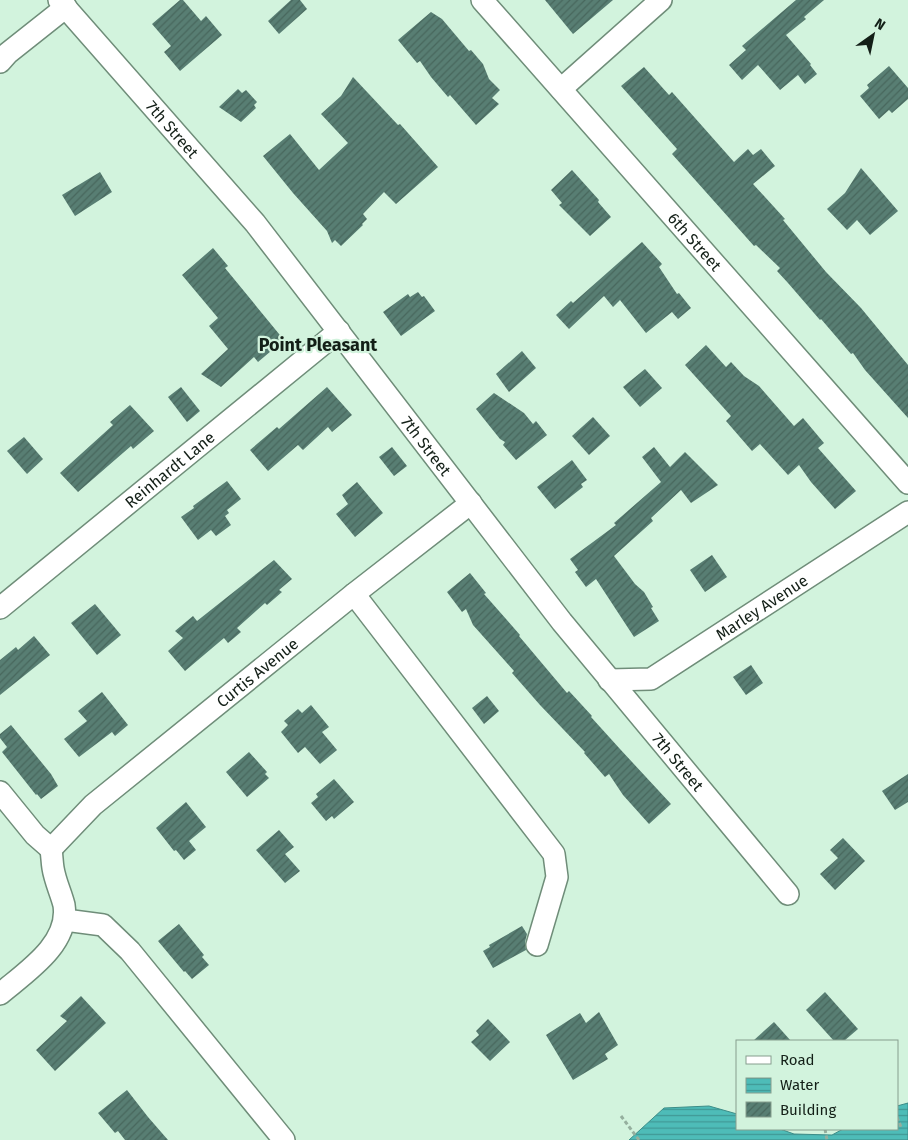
<svg xmlns="http://www.w3.org/2000/svg" width="908" height="1140" font-family="'Fira Sans',sans-serif">
  <style>
    .water { fill: url(#water-rules); stroke: #3c8d88 }
    .building { fill: url(#building-hatch) }
    .lines { fill: none; stroke-linecap: round; stroke-linejoin: round }
    .minor-casing { stroke: #6f8d79; stroke-width: 24 }
    .path { stroke: #95af9e; stroke-width: 3; stroke-dasharray: 4 2.5; stroke-linecap: butt }
    .minor { stroke: #fff; stroke-width: 21 }
    .labels { text-anchor: middle; stroke-width: 4.5; stroke-linejoin: round; paint-order: stroke }
    .street-label { font-size: 16px; fill: #131f17; stroke: #d2f3dd }
    .neighbourhood-label { font-size: 18px; font-weight: bold; fill: #131f17; stroke: #d2f3dd }
  </style>
  <defs>
    <pattern id="water-rules" width="6" height="5" patternUnits="userSpaceOnUse" patternTransform="scale(1.25)"><rect width="6" height="5" fill="#4ebcb8"/><path d="M0 2.5h6" fill="none" stroke="#409895"/></pattern>
    <pattern id="building-hatch" width="6" height="6" patternUnits="userSpaceOnUse" patternTransform="scale(1.25)"><rect width="6" height="6" fill="#587e73"/><path d="M-1 1l2-2M0 6l6-6M5 7l2-2" fill="none" stroke="#48675d"/></pattern>
  </defs>
  <rect width="100%" height="100%" fill="#d2f3dd"/>
  <polygon class="water" points="908,1103 908,1140 629,1140 664,1108 709,1106 737,1114 737,1129 780,1129 794,1134 832,1135 843,1129 897,1129 897,1106"/>
  <g class="building">
    <polygon points="180,0 183,0 201,21 206,16 222,35 180,71 164,52 171,46 152,24"/>
    <polygon points="291,0 300,0 307,9 279,34 268,21"/>
    <polygon points="545,0 613,0 573,34"/>
    <polygon points="796,0 824,0 804,17 806,19 786,35 811,64 810,65 817,74 805,84 798,75 780,90 758,65 742,80 729,65 746,50 742,46"/>
    <polygon points="431,12 442,19 469,51 471,50 483,64 489,79 500,90 492,98 499,104 476,125 450,95 448,97 431,77 420,61 417,63 398,40"/>
    <polygon points="889,66 908,88 908,99 892,113 889,110 879,119 860,96 869,88 867,85"/>
    <polygon points="644,67 669,95 672,92 734,162 748,149 753,155 761,149 775,166 753,184 785,219 783,220 826,272 861,308 908,365 908,418 865,370 853,353 851,354 821,319 820,320 788,283 777,271 780,268 756,245 754,246 672,154 677,149 621,86"/>
    <polygon points="353,77 398,125 400,124 438,167 396,204 384,192 363,214 367,219 362,224 363,225 341,246 335,240 332,243 327,231 293,193 263,156 290,134 319,170 348,143 321,114 341,96"/>
    <polygon points="238,89 242,93 246,90 257,102 254,105 256,108 241,122 219,107"/>
    <polygon points="861,168 898,211 870,235 857,220 847,230 827,209 845,193"/>
    <polygon points="572,170 599,200 598,202 611,217 590,236 559,205 562,203 551,190"/>
    <polygon points="100,172 112,192 75,216 62,195"/>
    <polygon points="642,242 662,264 659,267 677,294 679,293 691,308 678,319 672,312 646,333 620,300 613,307 604,296 569,329 556,315 571,301 573,303"/>
    <polygon points="213,248 228,266 225,268 284,340 258,362 254,357 221,387 201,374 228,349 209,326 218,318 182,275"/>
    <polygon points="418,292 422,297 424,296 435,311 401,336 383,312 408,294 410,297"/>
    <polygon points="706,345 726,367 731,362 744,376 759,386 794,426 803,418 824,443 818,448 856,491 835,509 811,482 799,465 788,475 760,444 752,451 726,421 731,416 685,365"/>
    <polygon points="522,351 536,368 509,392 496,374"/>
    <polygon points="645,369 662,388 640,407 623,387"/>
    <polygon points="181,387 200,411 187,422 168,397"/>
    <polygon points="327,387 352,415 332,432 328,427 303,450 298,445 268,471 250,450 277,427 279,429"/>
    <polygon points="494,393 524,413 533,424 536,421 547,435 516,460 503,445 505,442 500,439 476,409"/>
    <polygon points="130,405 154,431 133,449 131,446 78,492 60,473 113,425 110,422"/>
    <polygon points="593,417 610,436 589,455 572,436"/>
    <polygon points="24,437 43,459 27,474 7,451"/>
    <polygon points="392,447 407,466 394,476 379,457"/>
    <polygon points="654,447 670,467 685,452 718,485 691,503 681,490 651,518 653,521 614,556 635,584 644,592 653,607 651,608 659,621 634,637 596,579 586,587 575,572 578,570 570,559 616,525 614,523 661,482 642,457"/>
    <polygon points="572,460 587,480 581,484 583,487 555,509 537,487"/>
    <polygon points="227,481 241,499 227,510 229,513 225,516 231,525 216,536 211,530 198,540 181,517 194,508 193,506"/>
    <polygon points="357,482 383,513 355,537 336,514 348,504 342,495"/>
    <polygon points="712,555 727,577 705,592 690,570"/>
    <polygon points="274,560 292,579 279,590 282,592 267,605 265,603 237,628 241,632 228,643 224,638 185,671 168,651 183,638 175,631 193,616 197,621"/>
    <polygon points="470,573 486,593 484,594 520,635 519,636 567,693 569,691 592,716 591,717 620,749 671,804 649,824 623,795 609,774 605,777 584,753 585,752 540,705 512,673 514,671 473,625 466,609 462,612 447,592"/>
    <polygon points="95,604 121,635 97,655 71,623"/>
    <polygon points="34,636 50,655 0,695 0,660 16,647 18,650"/>
    <polygon points="751,665 763,683 746,695 733,677"/>
    <polygon points="102,692 128,725 115,736 112,732 79,757 64,739 87,721 78,711"/>
    <polygon points="487,696 499,711 484,724 472,708"/>
    <polygon points="311,705 329,727 322,732 337,750 320,764 305,747 298,753 281,732 288,725 284,721 298,709 302,713"/>
    <polygon points="11,725 51,774 58,786 41,799 37,794 36,795 2,752 7,747 0,738 0,734"/>
    <polygon points="249,752 267,772 265,774 269,778 247,797 226,772"/>
    <polygon points="908,774 908,802 895,810 882,791"/>
    <polygon points="334,779 354,802 334,819 332,816 326,821 311,803 318,797 316,794"/>
    <polygon points="186,802 206,827 189,841 196,850 184,860 176,850 174,851 156,828"/>
    <polygon points="279,830 294,847 285,854 300,871 285,883 256,850"/>
    <polygon points="843,838 865,861 835,890 820,874 838,858 830,850"/>
    <polygon points="179,924 204,955 202,957 209,965 192,979 185,971 184,972 158,941"/>
    <polygon points="522,926 527,934 525,942 526,950 493,968 483,951 490,947 489,945"/>
    <polygon points="825,992 858,1029 844,1041 834,1041 806,1010"/>
    <polygon points="81,996 106,1023 55,1071 36,1050 67,1021 60,1016"/>
    <polygon points="599,1012 618,1045 605,1054 608,1059 573,1080 546,1035 580,1013 586,1023"/>
    <polygon points="488,1019 510,1042 490,1061 471,1042 479,1035 476,1031"/>
    <polygon points="774,1022 791,1041 753,1041"/>
    <polygon points="127,1090 148,1117 168,1140 125,1140 118,1131 115,1133 98,1113"/>
  </g>
  <g class="lines">
    <g class="minor-casing">
      <g id="minor">
        <path id="s1" d="M59,0L255,223L562,622L788,894"/>
        <path id="s2" d="M482,0L908,483"/>
        <polyline points="0,62 8,53 66,7"/>
        <polyline points="561,89 661,0"/>
        <polyline points="354,594 554,854 557,877 537,945"/>
        <path id="s3" d="M0,608L339,331"/>
        <path id="s4" d="M609,680L651,679L908,512"/>
        <polyline points="0,792 35,835 51,849"/>
        <path id="s5" d="M51,849L93,805L354,594L471,503"/>
        <polyline points="65,920 103,925 130,951 284,1140"/>
        <path d="M0,994C26,972 70,944 64,905C61,893 55,881 53,868C52,862 52,856 51,849"/>
      </g>
    </g>
    <g class="path">
      <polyline points="621,1116 639,1140"/>
      <polyline points="897,1117 901,1127"/>
      <polyline points="825,1129 827,1140"/>
    </g>
    <use href="#minor" class="minor"/>
  </g>
  <g class="labels">
    <g class="street-label">
      <text dy="6" stroke="none"><textPath href="#s1" startOffset="172">7th Street</textPath></text>
      <text dy="6" stroke="none"><textPath href="#s2" startOffset="322">6th Street</textPath></text>
      <text dy="6" stroke="none"><textPath href="#s1" startOffset="578">7th Street</textPath></text>
      <text dy="6" stroke="none"><textPath href="#s3" startOffset="219">Reinhardt Lane</textPath></text>
      <text dy="6" stroke="none"><textPath href="#s4" startOffset="174">Marley Avenue</textPath></text>
      <text dy="6" stroke="none"><textPath href="#s5" startOffset="272">Curtis Avenue</textPath></text>
      <text dy="6" stroke="none"><textPath href="#s1" startOffset="982">7th Street</textPath></text>
    </g>
    <g class="neighbourhood-label">
      <text x="318" y="351">Point Pleasant</text>
    </g>
  </g>
  <rect x="736" y="1040" width="162" height="90" fill="#d2f3dd" stroke="#869e8e"/>
  <rect x="746" y="1056" width="25" height="8" fill="#ffffff" stroke="#869e8e"/>
  <text x="780" y="1065" font-size="15" fill="#131f17">Road</text>
  <rect x="746" y="1078" width="25" height="15" fill="url(#water-rules)" stroke="#869e8e"/>
  <text x="780" y="1090" font-size="15" fill="#131f17">Water</text>
  <rect x="746" y="1102" width="25" height="15" fill="url(#building-hatch)" stroke="#869e8e"/>
  <text x="780" y="1115" font-size="15" fill="#131f17">Building</text>
  <g transform="translate(873 35) rotate(33)" stroke="#d2f3dd" stroke-width="4" paint-order="stroke">
  <path d="M0-4L9 19L0 12L-9 19Z" fill="#131f17"/>
  <text y="-8" font-size="14" font-weight="bold" text-anchor="middle" fill="#131f17">N</text>
  </g>
</svg>
